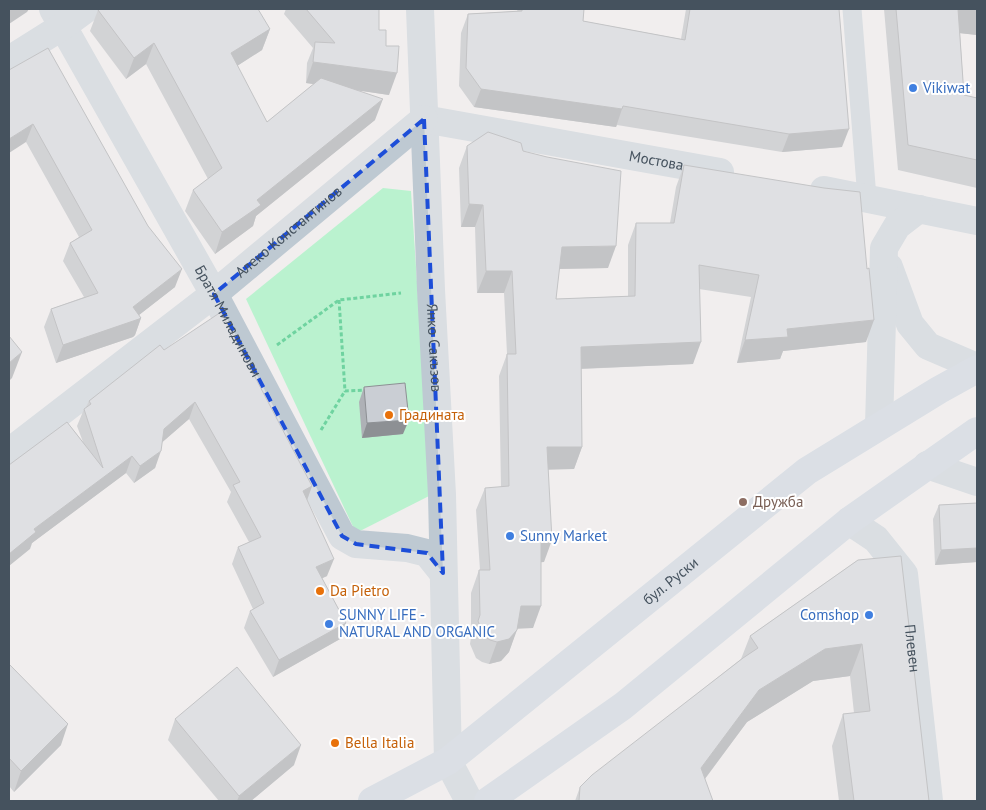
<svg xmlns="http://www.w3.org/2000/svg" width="986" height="810" font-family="'PT Sans',sans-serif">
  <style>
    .green { fill: #baf2cf }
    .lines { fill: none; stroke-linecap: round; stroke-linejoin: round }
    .path { stroke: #6fd3a0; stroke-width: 3; stroke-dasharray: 4 2.5; stroke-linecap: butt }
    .lane { stroke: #bec9d2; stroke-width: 19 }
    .street { stroke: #bec9d2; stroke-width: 28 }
    .secondary { stroke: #c0ccd9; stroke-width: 28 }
    .wall { fill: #aeb1b6 }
    .shaded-wall { fill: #8d9094 }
    .building { fill: #caced4; stroke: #8d9094 }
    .marked { fill: none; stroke: #1d4ed8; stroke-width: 4; stroke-dasharray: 10 6; stroke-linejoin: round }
    .shop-dot { fill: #3f7fe0; stroke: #fff; stroke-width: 2 }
    .food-dot { fill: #e8710a; stroke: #fff; stroke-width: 2 }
    .education-dot { fill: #8d6e63; stroke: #fff; stroke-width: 2 }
    .labels { text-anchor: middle; stroke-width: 4; stroke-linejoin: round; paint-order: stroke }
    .shop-label { font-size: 15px; fill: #366cbe; stroke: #fff; text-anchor: start }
    .street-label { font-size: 15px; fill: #45525e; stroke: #fff }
    .food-label { font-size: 15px; fill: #c56008; stroke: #fff; text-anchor: start }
    .education-label { font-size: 15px; fill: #785e54; stroke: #fff; text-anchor: start }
  </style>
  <rect width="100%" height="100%" fill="#f1eeee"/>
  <polygon class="green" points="383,188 411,191 431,495 356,533 246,299"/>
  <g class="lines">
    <g class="path">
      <polyline points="339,300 345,391 367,390"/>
      <polyline points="277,345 339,300 401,293"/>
      <polyline points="321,430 345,391"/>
    </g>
    <polyline class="lane" points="852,9 867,198"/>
    <g class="street">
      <path id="s1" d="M53,9L214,294L342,536L356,544L407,548L427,553L443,573"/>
      <path id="s2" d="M420,9L431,290L442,495L448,761L469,801"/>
      <polyline points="9,60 63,26 86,9"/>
      <path id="s3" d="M424,119L720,172"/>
      <polyline points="824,190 977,221"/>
      <polyline points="889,267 910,324 928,346 977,367"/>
      <polyline points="879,426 884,248 897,226 919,209"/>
      <path id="s4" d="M9,452L214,294L424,119"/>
      <polyline points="927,465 977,482"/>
      <path id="s5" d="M849,521L876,539L904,574L929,801"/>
    </g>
    <g class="secondary">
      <path id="s6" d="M372,801L448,761L807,471L939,390L977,369"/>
      <polyline points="488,801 623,706 849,521 977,431"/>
    </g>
  </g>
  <g class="wall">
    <polygon points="286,9 379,9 379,30 386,46 389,95 357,90 375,120 256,216 253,226 215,254 185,211 193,190 208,179 146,64 126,79 90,31 98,10 270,29 262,50 237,66 267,122 314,84 306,83 307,63 313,48 284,14"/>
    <polygon points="518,9 584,9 583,21 681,39 686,9 839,9 842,147 782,152 617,125 616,127 474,107 459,86 461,33 468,14 517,11"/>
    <polygon points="884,9 977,9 977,35 960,33 964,95 977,98 977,188 898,170"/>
    <polygon points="9,70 175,287 139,315 141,318 135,335 133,337 56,363 44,327 51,309 84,297 63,261 70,243 79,237 26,142"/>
    <polygon points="467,146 523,151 608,268 559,269 556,299 628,296 628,245 636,223 670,223 676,187 684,165 866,342 783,351 780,359 737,363 751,297 699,289 693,364 581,369 582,447 574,469 548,469 544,562 541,562 533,628 517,628 509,652 501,661 489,664 482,662 476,658 470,644 471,637 471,593 479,570 480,570 476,510 485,488 501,487 499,376 507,354 504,293 477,293 475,227 461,227 459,168"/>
    <polygon points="164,350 312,486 307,500 327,576 322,578 346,623 340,639 273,677 244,628 250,611 253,609 232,564 238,547 249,542 227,502 231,492 189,419 162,442 155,468 134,483 126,473 32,543 30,549 67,422 83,442 77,426 84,409 86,407 89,401"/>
    <polygon points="364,387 403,434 362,438 359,402"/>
    <polygon points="977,503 977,562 935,565 933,519 939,505"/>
    <polygon points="858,560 929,801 839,801 832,746 843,714 854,713 850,676 813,681 747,722 705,779 713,801 575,801 580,787 741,659 750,636"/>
    <polygon points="9,664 61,745 14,792 9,786"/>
    <polygon points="175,719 294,765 251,801 219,801 168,740"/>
  </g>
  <g class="shaded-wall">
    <polygon points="10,9 29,9 27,12 9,24 9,10"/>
    <polygon points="957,9 977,9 977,35 949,32"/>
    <polygon points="270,29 262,50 223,75 231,53"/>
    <polygon points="154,43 146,64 126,79 134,58"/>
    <polygon points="313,62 397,73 389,95 306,83"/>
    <polygon points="481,89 622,109 616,127 474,107"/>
    <polygon points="383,99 375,120 256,216 253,226 215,254 222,232 257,200"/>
    <polygon points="33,124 26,142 9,153 9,139"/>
    <polygon points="849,129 842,147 782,152 789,134"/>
    <polygon points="469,204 483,205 475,227 461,227"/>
    <polygon points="616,246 608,268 554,269 562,247"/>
    <polygon points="182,269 175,287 130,322 141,318 135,335 133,337 56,363 63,345 133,307"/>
    <polygon points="486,271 512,271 504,293 477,293"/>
    <polygon points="874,320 866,342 783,351 780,359 737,363 745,340 787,329"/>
    <polygon points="701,342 693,364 573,369 581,347"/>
    <polygon points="22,352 12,378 9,381 9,363"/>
    <polygon points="195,402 189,419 158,446 164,429"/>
    <polygon points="409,420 403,434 362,438 367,423"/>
    <polygon points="547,447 582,447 574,469 539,470"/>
    <polygon points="161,451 155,468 134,483 140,466"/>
    <polygon points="132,456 126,473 32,543 30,549 9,566 9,554 34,529"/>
    <polygon points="312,486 306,503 303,491"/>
    <polygon points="552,540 544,562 533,563 541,541"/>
    <polygon points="977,548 977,562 935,565 941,550"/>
    <polygon points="334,559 327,576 310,584 316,567"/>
    <polygon points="521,606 541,606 533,628 513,629"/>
    <polygon points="346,623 340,639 273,677 279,660"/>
    <polygon points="517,630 509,652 501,661 489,664 497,642"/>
    <polygon points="862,644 850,676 813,681 747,722 689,800 701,768 759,690 825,649"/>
    <polygon points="68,724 61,745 14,792 21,771"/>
    <polygon points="301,745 294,765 251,801 237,801 239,796"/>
  </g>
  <g class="building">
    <polygon points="100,9 258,9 270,29 231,53 267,122 321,78 383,99 257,200 261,205 222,232 193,190 222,168 154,43 134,58 98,10"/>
    <polygon points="306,9 379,9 379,30 386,30 386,46 399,46 397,73 313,62 315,42 335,43"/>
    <polygon points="522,9 584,9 583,21 685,40 690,9 839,9 849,129 789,134 623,106 622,109 481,89 466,68 468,14 522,11"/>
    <polygon points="896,9 958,9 964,95 977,98 977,160 908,145"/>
    <polygon points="48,48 148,226 182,269 133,307 141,318 139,319 63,345 51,309 98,293 70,243 92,230 33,124 9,139 9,70"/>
    <polygon points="488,132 521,143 523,151 547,157 621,171 616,246 562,247 556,299 635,296 636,223 674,223 684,165 824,188 860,192 867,269 869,268 874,320 787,329 788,337 745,340 759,275 699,265 701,342 581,347 582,447 547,447 552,540 541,541 541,606 521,606 517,630 509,639 497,642 490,640 484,636 478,621 480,615 479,570 490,570 485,488 509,486 507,354 516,354 512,271 486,271 483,205 469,204 467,146"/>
    <polygon points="221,312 312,486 303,491 334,559 316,567 346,623 279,660 250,611 264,603 238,547 261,537 233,485 240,482 195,402 164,429 161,451 140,466 132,456 34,529 36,532 9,554 9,465 67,422 103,468 84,409 91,404 89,401 160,345 164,350"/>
    <polygon points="9,336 22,352 9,363"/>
    <polygon points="405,383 409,420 367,423 364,387"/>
    <polygon points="977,503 977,548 941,550 939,505"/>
    <polygon points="901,556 929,801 854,801 843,714 870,711 862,644 825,649 759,690 701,768 713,801 579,801 580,787 592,775 743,658 758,648 750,636 858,560"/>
    <polygon points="9,664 68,724 21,771 9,758"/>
    <polygon points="237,667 301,745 239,796 175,719"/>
  </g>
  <path d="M0 0H986V810H0ZM424,119L443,573L427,553L356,544L342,536L214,294Z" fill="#f1eeee" fill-opacity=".55" fill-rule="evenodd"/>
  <path class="marked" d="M424,119L443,573L427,553L356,544L342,536L214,294Z"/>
  <g class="shop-dot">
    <circle cx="913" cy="88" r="5"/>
    <circle cx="510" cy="536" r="5"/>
    <circle cx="869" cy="615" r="5"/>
    <circle cx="329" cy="624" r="5"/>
  </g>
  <g class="food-dot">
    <circle cx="389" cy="415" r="5"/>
    <circle cx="320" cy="591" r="5"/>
    <circle cx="335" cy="743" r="5"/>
  </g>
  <circle class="education-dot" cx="743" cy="502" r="5"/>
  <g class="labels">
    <g class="shop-label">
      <text x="923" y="93">Vikiwat</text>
      <text x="520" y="541">Sunny Market</text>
      <text x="339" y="620">SUNNY LIFE -<tspan x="339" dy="17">NATURAL AND ORGANIC</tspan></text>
      <text x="859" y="620" text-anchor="end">Comshop</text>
    </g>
    <g class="street-label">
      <text dy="5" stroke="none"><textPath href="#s3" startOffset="236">Мостова</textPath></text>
      <text dy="5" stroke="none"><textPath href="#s4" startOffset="356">Алеко Константинов</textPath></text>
      <text dy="5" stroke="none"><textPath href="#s1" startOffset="358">Братя Миладинови</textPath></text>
      <text dy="5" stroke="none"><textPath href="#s2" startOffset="339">Янко Сакъзов</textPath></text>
      <text dy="5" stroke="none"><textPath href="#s6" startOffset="372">бул. Руски</textPath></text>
      <text dy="5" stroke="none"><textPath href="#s5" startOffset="152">Плевен</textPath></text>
    </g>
    <g class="food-label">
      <text x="399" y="420">Градината</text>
      <text x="330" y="596">Da Pietro</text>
      <text x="345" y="748">Bella Italia</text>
    </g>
    <g class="education-label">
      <text x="753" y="507">Дружба</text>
    </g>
  </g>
  <rect width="986" height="810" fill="none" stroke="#45525e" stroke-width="20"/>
</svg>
